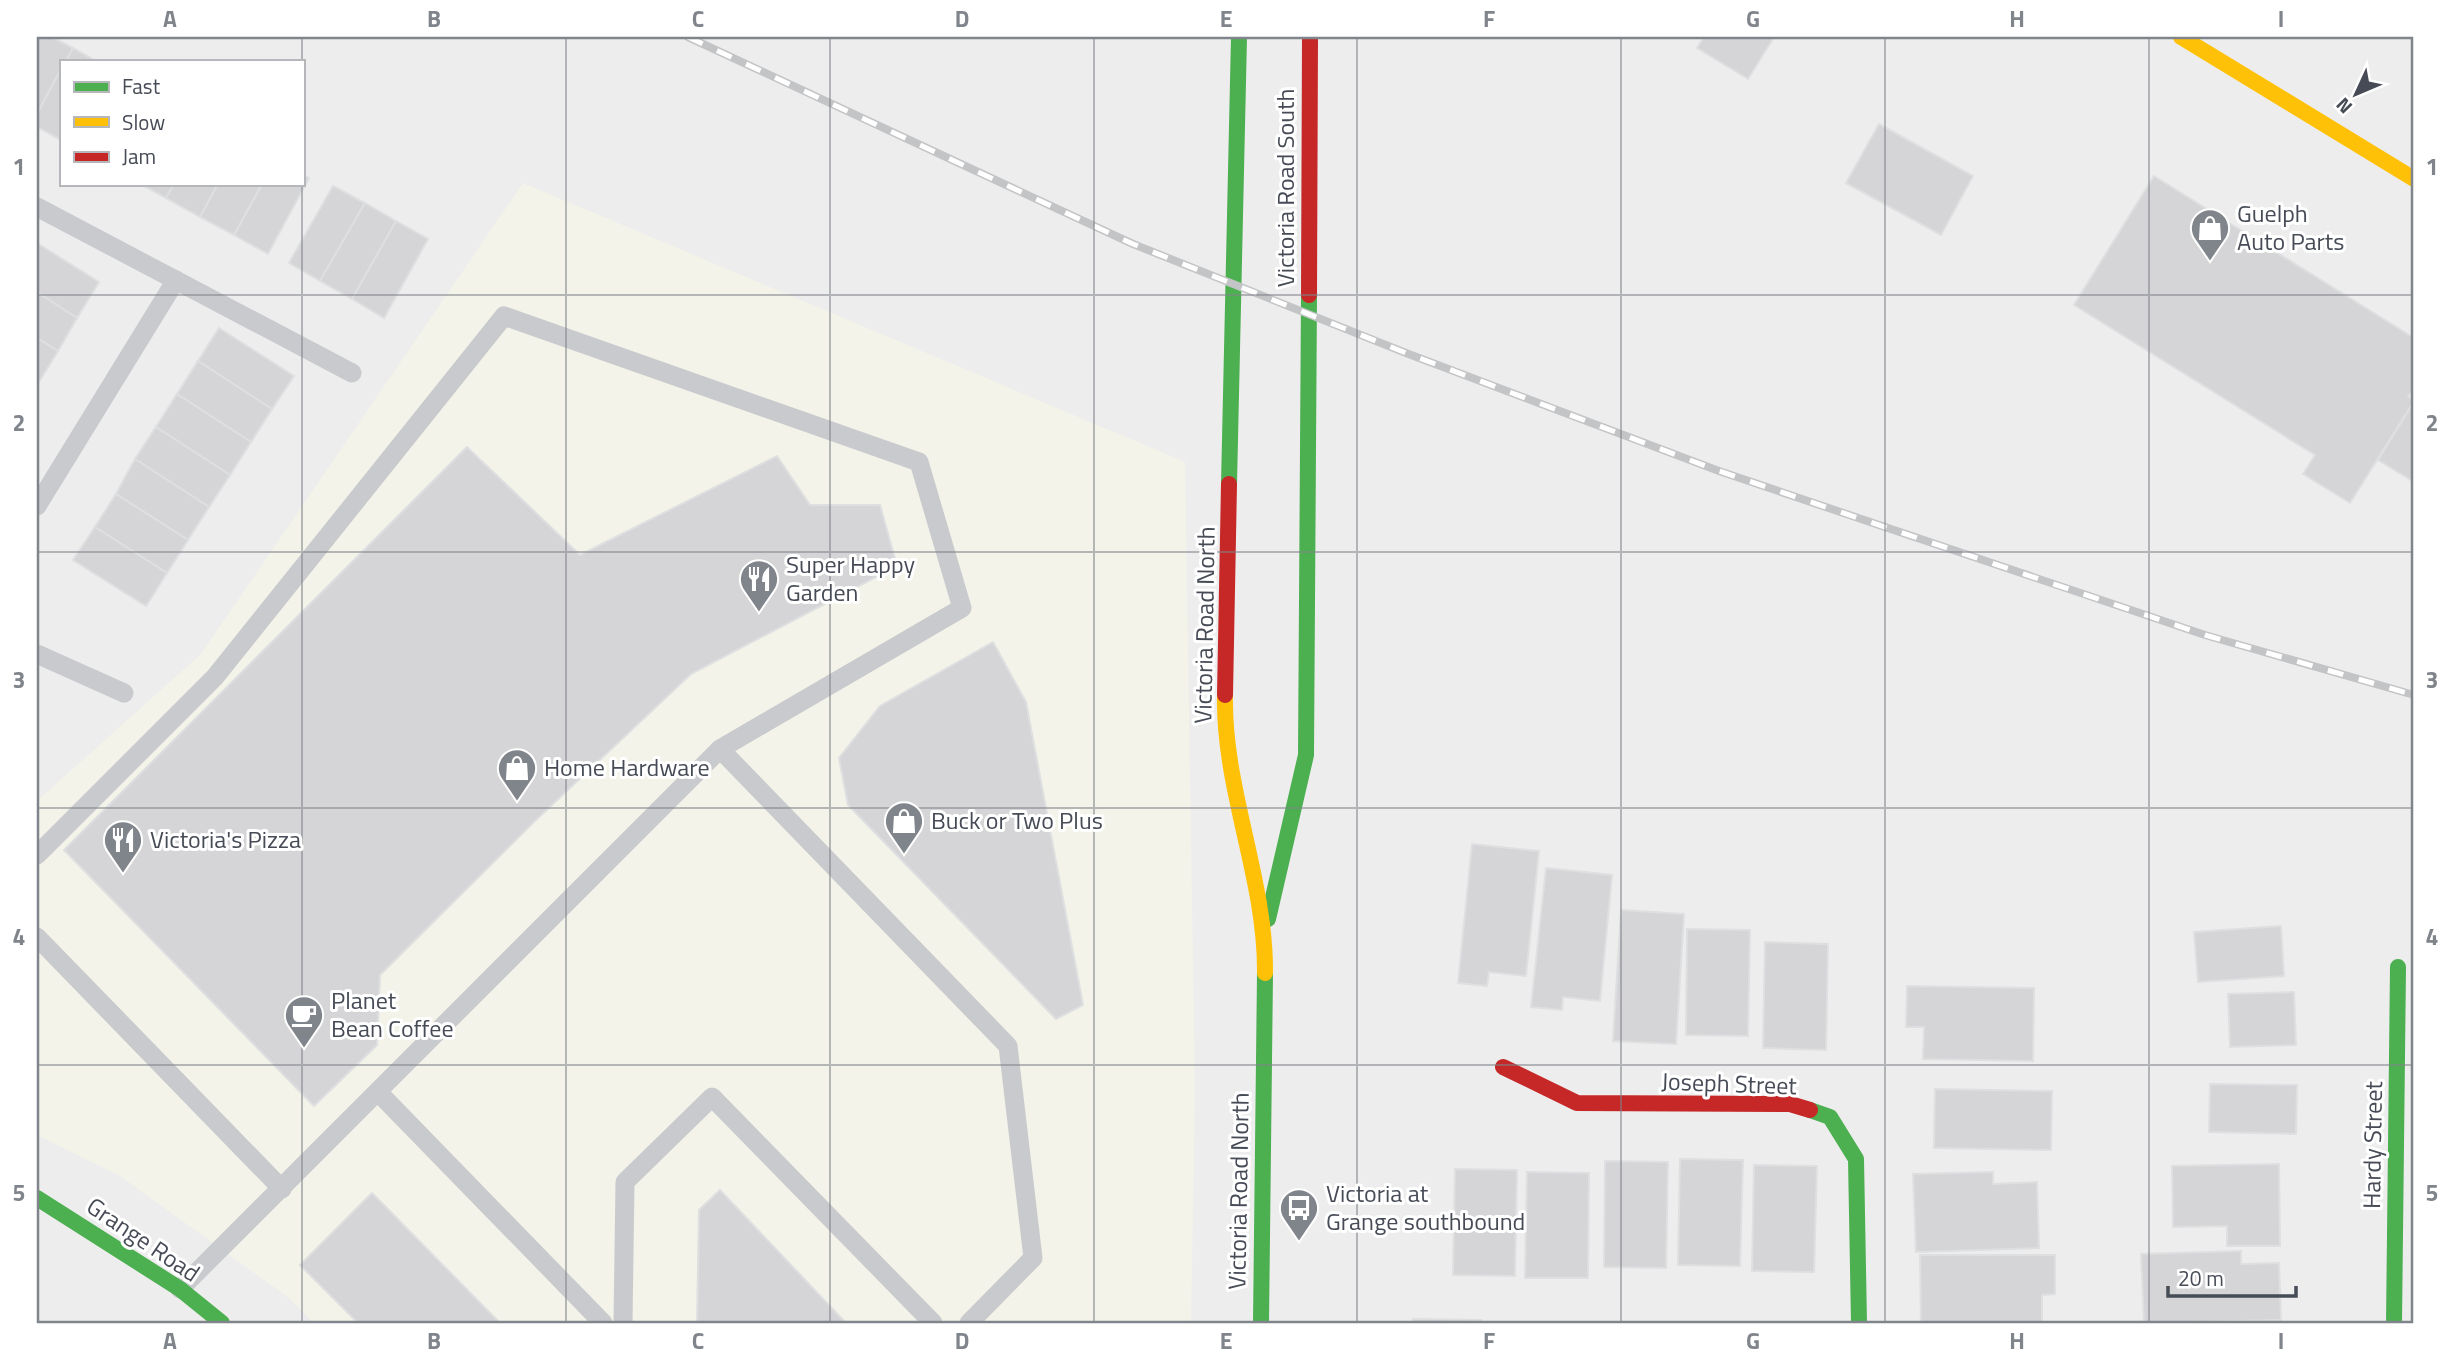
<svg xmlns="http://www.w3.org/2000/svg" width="2451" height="1360" font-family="'Titillium Web',sans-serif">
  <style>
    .commercial { fill: #f3f3e9 }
    .building { fill: #d5d5d7; stroke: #dedfe0; stroke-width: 2 }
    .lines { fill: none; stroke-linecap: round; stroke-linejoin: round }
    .lane { stroke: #c9cacd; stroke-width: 19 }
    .fast { stroke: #4caf50; stroke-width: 16 }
    .slow { stroke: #ffc107; stroke-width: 16 }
    .jam { stroke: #c62828; stroke-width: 16 }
    .rail-casing { stroke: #c3c4c6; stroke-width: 8 }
    .rail { stroke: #fff; stroke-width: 5; stroke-dasharray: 16; stroke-linecap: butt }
    .grid { fill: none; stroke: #80848b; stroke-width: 2; stroke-opacity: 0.55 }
    .labels { text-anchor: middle; stroke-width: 6; stroke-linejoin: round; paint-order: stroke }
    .street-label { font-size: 24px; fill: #464b56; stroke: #fff }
    .poi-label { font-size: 24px; fill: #464b56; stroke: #fff; text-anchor: start }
    .neatline { fill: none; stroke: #80848b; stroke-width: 2.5 }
    .grid-label { font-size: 23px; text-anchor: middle; font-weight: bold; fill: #80848b }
  </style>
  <rect width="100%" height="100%" fill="#ededed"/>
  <polygon class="commercial" points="523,183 1185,462 1195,1090 1191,1323 314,1323 289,1298 120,1176 37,1135 37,801 201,654"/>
  <g class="building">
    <polygon points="37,37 52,37 73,48 66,61 61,61 61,69 37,114"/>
    <polygon points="1704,37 1774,37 1748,79 1697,48"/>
    <polygon points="73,48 96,61 66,61"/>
    <polygon points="61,69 61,140 37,127 37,114"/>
    <polygon points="1879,124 1973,176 1941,235 1846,183"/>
    <polygon points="303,175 309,178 268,254 234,235 262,184 303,184"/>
    <polygon points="2154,176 2414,338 2414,388 2408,397 2414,401 2350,503 2303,474 2315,455 2074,305"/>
    <polygon points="140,184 174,184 166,198"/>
    <polygon points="174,184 218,184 200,217 166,198"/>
    <polygon points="218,184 262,184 234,235 200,217"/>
    <polygon points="333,186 365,203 320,281 289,263"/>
    <polygon points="365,203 396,221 352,299 320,281"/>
    <polygon points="396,221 428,239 384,318 352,299"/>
    <polygon points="37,243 99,282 77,318 37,292"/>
    <polygon points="37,292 77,318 58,351 37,338"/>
    <polygon points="219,328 294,376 272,409 198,361"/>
    <polygon points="37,338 58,351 37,385"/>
    <polygon points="198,361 272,409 251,442 177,394"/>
    <polygon points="177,394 251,442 230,475 156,427"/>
    <polygon points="2412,405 2414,406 2414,482 2378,460"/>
    <polygon points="156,427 230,475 209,507 135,459"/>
    <polygon points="467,447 580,555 777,456 810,505 880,505 897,566 691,674 535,821 380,975 377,1045 314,1106 64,850"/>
    <polygon points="135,459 209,507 188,540 116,494"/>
    <polygon points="116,494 188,540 167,573 95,527"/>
    <polygon points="95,527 167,573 146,606 73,560"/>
    <polygon points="993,642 1026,702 1083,1005 1056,1019 848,805 839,758 880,706"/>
    <polygon points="1472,844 1539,851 1526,976 1489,972 1487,986 1458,983"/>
    <polygon points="1546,868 1612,875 1600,1001 1563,997 1562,1010 1531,1007"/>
    <polygon points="1621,910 1684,914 1676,1044 1613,1041"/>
    <polygon points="2281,926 2284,976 2198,982 2194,932"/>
    <polygon points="1687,929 1750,930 1748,1036 1686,1035"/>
    <polygon points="1765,942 1828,944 1826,1050 1763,1048"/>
    <polygon points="1907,986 2034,988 2033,1061 1923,1059 1924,1027 1906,1027"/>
    <polygon points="2294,992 2296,1045 2230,1047 2228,994"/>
    <polygon points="2210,1084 2297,1085 2296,1134 2209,1132"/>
    <polygon points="1935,1089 2052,1091 2051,1150 1934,1148"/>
    <polygon points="1680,1159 1743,1160 1740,1266 1678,1265"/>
    <polygon points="1605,1161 1668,1162 1666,1268 1604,1267"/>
    <polygon points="2279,1164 2280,1246 2227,1246 2227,1226 2173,1227 2172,1166"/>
    <polygon points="1754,1165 1817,1166 1814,1272 1752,1271"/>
    <polygon points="1455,1169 1517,1170 1515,1276 1453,1275"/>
    <polygon points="1527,1172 1589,1173 1588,1278 1525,1278"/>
    <polygon points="1993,1172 1993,1184 2037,1182 2039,1248 1916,1252 1913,1174"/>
    <polygon points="720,1190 846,1323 697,1323 699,1210"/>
    <polygon points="372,1193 500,1323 358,1323 300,1265"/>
    <polygon points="2241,1251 2241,1264 2279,1263 2281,1320 2144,1323 2141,1254"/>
    <polygon points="1920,1255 2055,1255 2055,1294 2042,1295 2042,1323 1921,1323"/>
    <polygon points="1413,1319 1481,1320 1480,1323 1413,1323"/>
  </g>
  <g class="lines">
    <g class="lane">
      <polyline points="37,207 352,373"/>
      <polyline points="37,506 176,280"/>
      <polyline points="37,654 124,693"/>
      <polyline points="37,855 215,677 504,316 919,462 962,608 720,749"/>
      <polyline points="37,937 282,1189"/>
      <polyline points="379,1093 603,1323"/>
      <polyline points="180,1289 720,749 1008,1046 1033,1258 969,1323"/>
      <polyline points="623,1323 625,1182 712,1097 933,1323"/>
    </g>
    <g class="fast">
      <polyline points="1229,484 1239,37"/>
      <polyline points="1268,919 1306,755 1309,295"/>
      <polyline points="1810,1110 1830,1117 1856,1159 1859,1323"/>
      <polyline points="37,1198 180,1289 222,1323"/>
      <polyline points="1261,1323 1265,973"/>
      <polyline points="2394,1323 2398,967"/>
    </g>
    <g class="slow">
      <polyline points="2181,37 2414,179"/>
      <path d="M1225,695C1223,789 1266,879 1265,973"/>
    </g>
    <g class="jam">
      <polyline points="1309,295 1310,37"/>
      <polyline points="1225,695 1229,484"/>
      <polyline points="1503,1067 1577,1103 1790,1104 1810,1110"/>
    </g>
    <g class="rail-casing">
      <polyline id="rail" points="688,37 1133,244 1406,353 1719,471 2205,635 2414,695"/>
    </g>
    <use href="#rail" class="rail"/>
  </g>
  <path class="grid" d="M302,37V61M566,37V1323M830,37V1323M1094,37V1323M1357,37V1323M1621,37V1323M1885,37V1323M2149,37V1323M302,184V1323M37,295H2414M37,552H2414M37,808H2414M37,1065H2414"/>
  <defs>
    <g id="shop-pin" transform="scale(2.0125)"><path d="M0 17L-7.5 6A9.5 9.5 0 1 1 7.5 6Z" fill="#80848b" stroke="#fff"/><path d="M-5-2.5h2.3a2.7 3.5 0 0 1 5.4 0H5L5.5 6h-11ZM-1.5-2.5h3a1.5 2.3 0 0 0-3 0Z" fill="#fff"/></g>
    <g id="restaurant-pin" transform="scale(2.0125)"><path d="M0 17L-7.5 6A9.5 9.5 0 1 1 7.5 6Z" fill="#80848b" stroke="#fff"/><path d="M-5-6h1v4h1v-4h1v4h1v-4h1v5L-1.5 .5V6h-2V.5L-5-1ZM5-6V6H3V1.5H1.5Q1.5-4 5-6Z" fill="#fff"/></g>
    <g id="cafe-pin" transform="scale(2.0125)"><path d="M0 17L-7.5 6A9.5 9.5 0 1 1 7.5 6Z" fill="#80848b" stroke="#fff"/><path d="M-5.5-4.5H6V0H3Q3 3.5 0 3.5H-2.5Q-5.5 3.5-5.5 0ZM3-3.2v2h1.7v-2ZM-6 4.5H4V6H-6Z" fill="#fff"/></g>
    <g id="bus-pin" transform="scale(2.0125)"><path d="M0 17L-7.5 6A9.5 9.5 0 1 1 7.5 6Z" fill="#80848b" stroke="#fff"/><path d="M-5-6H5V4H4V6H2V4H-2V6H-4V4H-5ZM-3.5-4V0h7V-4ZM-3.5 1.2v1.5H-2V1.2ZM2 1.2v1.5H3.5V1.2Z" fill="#fff"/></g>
  </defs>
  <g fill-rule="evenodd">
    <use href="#shop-pin" x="2210" y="228"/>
    <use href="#restaurant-pin" x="759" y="579"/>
    <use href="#shop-pin" x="517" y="768"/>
    <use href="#shop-pin" x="904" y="821"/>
    <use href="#restaurant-pin" x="123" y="840"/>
    <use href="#cafe-pin" x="304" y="1015"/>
    <use href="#bus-pin" x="1299" y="1208"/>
  </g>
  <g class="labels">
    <g class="street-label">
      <text transform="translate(1286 188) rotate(-90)" y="8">Victoria Road South</text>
      <text transform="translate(1205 625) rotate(-89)" y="8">Victoria Road North</text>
      <text transform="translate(1729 1084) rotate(2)" y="8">Joseph Street</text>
      <text transform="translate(2373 1145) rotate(-89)" y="8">Hardy Street</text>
      <text transform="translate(1239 1191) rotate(-89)" y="8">Victoria Road North</text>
      <text transform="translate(143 1240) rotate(34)" y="8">Grange Road</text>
    </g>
    <g class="poi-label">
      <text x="2237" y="222">Guelph<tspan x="2237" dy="28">Auto Parts</tspan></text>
      <text x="786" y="573">Super Happy<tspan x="786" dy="28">Garden</tspan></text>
      <text x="544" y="776">Home Hardware</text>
      <text x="931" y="829">Buck or Two Plus</text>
      <text x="150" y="848">Victoria's Pizza</text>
      <text x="331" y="1009">Planet<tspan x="331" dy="28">Bean Coffee</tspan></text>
      <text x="1326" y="1202">Victoria at<tspan x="1326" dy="28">Grange southbound</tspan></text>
    </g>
  </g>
  <rect width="2451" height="1360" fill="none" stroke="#ffffff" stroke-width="77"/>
  <rect x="60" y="60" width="245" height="126" fill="#ffffff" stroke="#b5b7bb" stroke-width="2"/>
  <rect x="74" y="82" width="35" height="10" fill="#4caf50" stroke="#b5b7bb" stroke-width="2"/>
  <text x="122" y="94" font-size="21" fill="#464b56">Fast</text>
  <rect x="74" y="117" width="35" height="10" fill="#ffc107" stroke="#b5b7bb" stroke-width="2"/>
  <text x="122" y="130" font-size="21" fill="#464b56">Slow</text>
  <rect x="74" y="152" width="35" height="10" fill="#c62828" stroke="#b5b7bb" stroke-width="2"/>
  <text x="122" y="164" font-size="21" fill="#464b56">Jam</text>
  <g transform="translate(2356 94) rotate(226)" stroke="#ffffff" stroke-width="5" paint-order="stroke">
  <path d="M0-5L12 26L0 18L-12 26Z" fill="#464b56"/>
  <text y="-10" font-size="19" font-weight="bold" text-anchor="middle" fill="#464b56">N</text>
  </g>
  <path d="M2168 1286v10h128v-10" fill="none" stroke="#464b56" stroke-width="3.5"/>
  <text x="2178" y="1286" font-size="21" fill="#464b56" stroke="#ffffff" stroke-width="5" paint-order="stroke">20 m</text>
  <rect x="38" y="38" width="2374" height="1284" class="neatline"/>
  <g class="grid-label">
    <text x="170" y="27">A</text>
    <text x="434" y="27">B</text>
    <text x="698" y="27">C</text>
    <text x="962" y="27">D</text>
    <text x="1226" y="27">E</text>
    <text x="1489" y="27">F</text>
    <text x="1753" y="27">G</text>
    <text x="2017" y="27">H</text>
    <text x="2281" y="27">I</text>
    <text x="19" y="175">1</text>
    <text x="2432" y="175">1</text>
    <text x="19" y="431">2</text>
    <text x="2432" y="431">2</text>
    <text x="19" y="688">3</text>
    <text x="2432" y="688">3</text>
    <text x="19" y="945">4</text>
    <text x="2432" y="945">4</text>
    <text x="19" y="1201">5</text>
    <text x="2432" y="1201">5</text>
    <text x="170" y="1349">A</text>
    <text x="434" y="1349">B</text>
    <text x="698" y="1349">C</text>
    <text x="962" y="1349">D</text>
    <text x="1226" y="1349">E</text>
    <text x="1489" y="1349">F</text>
    <text x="1753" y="1349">G</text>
    <text x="2017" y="1349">H</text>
    <text x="2281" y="1349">I</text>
  </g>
</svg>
